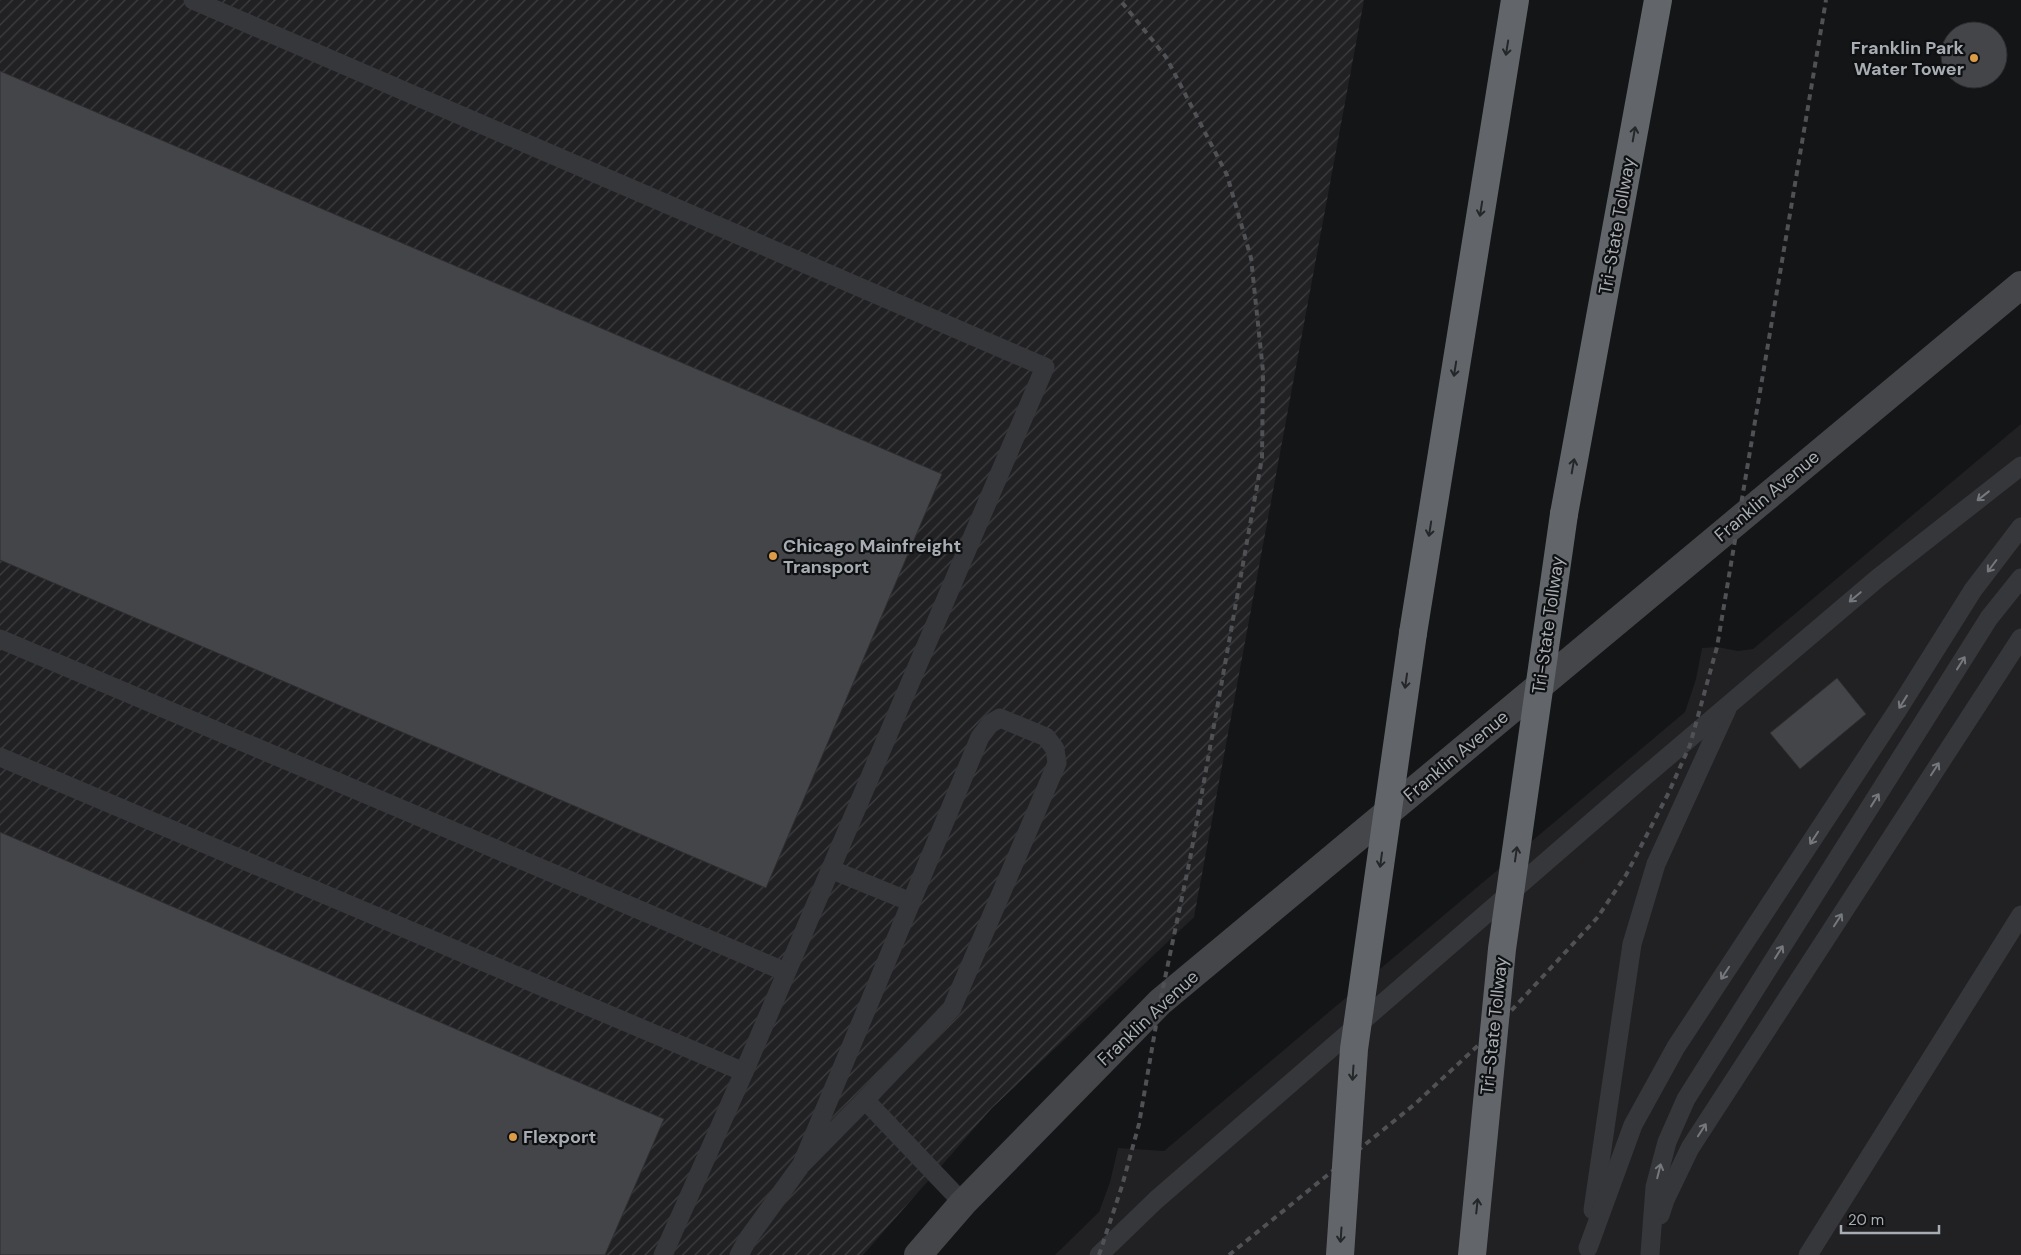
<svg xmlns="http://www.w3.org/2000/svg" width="2021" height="1255" font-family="'DM Sans',sans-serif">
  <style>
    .built { fill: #212123 }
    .industrial { fill: url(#industrial-furrows) }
    .building { fill: #444548; stroke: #2f2f32 }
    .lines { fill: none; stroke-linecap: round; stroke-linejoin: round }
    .lane { stroke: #36373a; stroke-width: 19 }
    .secondary { stroke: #44464a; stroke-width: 28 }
    .highway { stroke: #62666b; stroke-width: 28 }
    .rail { stroke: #4f5155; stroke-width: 4; stroke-dasharray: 6 5; stroke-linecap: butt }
    .highway-bridge { stroke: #62666b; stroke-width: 28 }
    .oneway { stroke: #242628 }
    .oneway2 { stroke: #75787d }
    .poi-dot { fill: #db9b47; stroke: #0f1011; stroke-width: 2 }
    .labels { text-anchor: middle; stroke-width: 4.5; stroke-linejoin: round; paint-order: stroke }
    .poi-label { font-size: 18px; font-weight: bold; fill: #a8adb4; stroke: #0f1011; text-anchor: start }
    .street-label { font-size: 18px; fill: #a8adb4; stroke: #0f1011 }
  </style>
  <defs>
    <pattern id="industrial-furrows" width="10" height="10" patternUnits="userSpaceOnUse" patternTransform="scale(1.25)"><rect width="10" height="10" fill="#212123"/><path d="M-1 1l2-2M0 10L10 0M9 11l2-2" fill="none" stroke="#3e3f41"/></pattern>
  </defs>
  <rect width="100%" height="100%" fill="#141516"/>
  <polygon class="built" points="2021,424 2021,1255 1055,1255 1099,1212 1110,1182 1118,1148 1164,1151 1685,712 1696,679 1702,648 1717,647 1738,651 1753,649"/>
  <polygon class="industrial" points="0,0 1364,0 1194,917 992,1108 863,1255 0,1255"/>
  <g class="building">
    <circle cx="1974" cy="55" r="33"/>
    <polygon points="0,71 942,474 766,888 0,560"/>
    <polygon points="1837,678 1866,714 1800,769 1770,733"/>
    <polygon points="0,832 664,1119 605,1255 0,1255"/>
  </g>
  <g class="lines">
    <g class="lane">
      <polyline points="193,0 1045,367 744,1072"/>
      <polyline points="0,639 786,972"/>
      <polyline points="0,757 744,1072 663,1255"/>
      <polyline points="830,869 911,902"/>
      <polyline points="865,1100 963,1203"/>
      <polyline points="1593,1210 1632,944 1656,864 1727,709"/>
      <polyline points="1660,1215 1665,1200 1690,1148 2021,638"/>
      <polyline points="1588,1248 1633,1125 1676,1047 1897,711 1973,590 2021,527"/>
      <polyline points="1650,1254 1655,1187 1667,1142 1686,1099 1989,618 2021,578"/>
      <polyline points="739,1255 749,1237 802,1164 865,1100 952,1008 1057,763 1055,749 1046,737 1000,718 990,724 980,737 802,1164"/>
      <polyline points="1099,1255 1156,1200 1638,782 1878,578 2021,466"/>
      <polyline points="1808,1255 2021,915"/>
    </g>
    <polyline class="secondary" points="918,1255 963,1203 1160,1002 2021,285"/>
    <g class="highway">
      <polyline points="1564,514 1658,0"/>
      <polyline points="1413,633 1515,0"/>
    </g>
    <g class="rail">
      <polyline points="1099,1255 1122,1186 1139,1124 1160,1002 1190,859 1262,458 1263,371 1251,258 1227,175 1166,57 1120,0"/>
      <polyline points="1229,1255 1415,1104 1485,1039 1597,918 1626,875 1668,794 1690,745 1717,647 1826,0"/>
    </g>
    <g class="highway-bridge">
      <polyline points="1340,1255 1354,1049 1413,633"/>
      <polyline points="1472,1255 1502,949 1564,514"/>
    </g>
  </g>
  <defs><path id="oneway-shaft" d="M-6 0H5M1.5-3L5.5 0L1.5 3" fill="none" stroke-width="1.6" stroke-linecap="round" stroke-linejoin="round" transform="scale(1.25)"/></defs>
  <g class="oneway">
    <use href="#oneway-shaft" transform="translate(1507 48) rotate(99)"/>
    <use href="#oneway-shaft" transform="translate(1634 134) rotate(-80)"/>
    <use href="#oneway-shaft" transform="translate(1481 209) rotate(99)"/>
    <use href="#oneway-shaft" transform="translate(1455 369) rotate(99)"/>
    <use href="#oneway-shaft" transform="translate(1573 466) rotate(-80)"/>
    <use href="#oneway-shaft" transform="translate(1430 529) rotate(99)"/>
    <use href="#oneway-shaft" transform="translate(1406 681) rotate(98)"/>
    <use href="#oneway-shaft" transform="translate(1516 854) rotate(-82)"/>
    <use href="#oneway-shaft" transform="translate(1381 860) rotate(98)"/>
    <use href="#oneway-shaft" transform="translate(1353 1073) rotate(94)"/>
    <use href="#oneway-shaft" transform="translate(1477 1206) rotate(-84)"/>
    <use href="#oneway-shaft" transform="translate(1341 1235) rotate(94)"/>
  </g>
  <g class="oneway2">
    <use href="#oneway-shaft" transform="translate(1983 496) rotate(142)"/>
    <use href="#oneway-shaft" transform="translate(1992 566) rotate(127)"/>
    <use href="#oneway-shaft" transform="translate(1855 597) rotate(140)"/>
    <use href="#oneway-shaft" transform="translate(1961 663) rotate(-58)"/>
    <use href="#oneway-shaft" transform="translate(1903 702) rotate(122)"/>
    <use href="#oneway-shaft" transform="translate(1935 769) rotate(-57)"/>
    <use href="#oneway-shaft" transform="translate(1875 800) rotate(-58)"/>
    <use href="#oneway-shaft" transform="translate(1814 838) rotate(123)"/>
    <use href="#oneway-shaft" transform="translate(1838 920) rotate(-57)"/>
    <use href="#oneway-shaft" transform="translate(1779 952) rotate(-58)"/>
    <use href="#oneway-shaft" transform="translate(1725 973) rotate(123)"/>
    <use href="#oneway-shaft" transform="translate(1702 1130) rotate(-57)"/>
    <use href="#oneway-shaft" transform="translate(1659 1171) rotate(-76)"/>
  </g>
  <g class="poi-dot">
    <circle cx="1974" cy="58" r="5"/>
    <circle cx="773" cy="556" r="5"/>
    <circle cx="513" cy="1137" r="5"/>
  </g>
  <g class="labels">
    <g class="poi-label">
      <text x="1964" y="54" text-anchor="end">Franklin Park<tspan x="1964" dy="21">Water Tower</tspan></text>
      <text x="783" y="552">Chicago Mainfreight<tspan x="783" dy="21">Transport</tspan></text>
      <text x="523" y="1143">Flexport</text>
    </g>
    <g class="street-label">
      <text transform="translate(1617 226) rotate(-80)" y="6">Tri-State Tollway</text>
      <text transform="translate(1767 496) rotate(-40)" y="6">Franklin Avenue</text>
      <text transform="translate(1548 625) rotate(-82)" y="6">Tri-State Tollway</text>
      <text transform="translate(1456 756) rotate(-40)" y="6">Franklin Avenue</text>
      <text transform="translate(1148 1018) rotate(-43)" y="6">Franklin Avenue</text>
      <text transform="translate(1494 1026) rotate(-84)" y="6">Tri-State Tollway</text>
    </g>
  </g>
  <path d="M1841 1225v8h98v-8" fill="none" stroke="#a8adb4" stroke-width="2.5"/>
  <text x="1848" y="1225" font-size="15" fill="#a8adb4" stroke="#0f1011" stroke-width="4" paint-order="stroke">20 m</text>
</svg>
